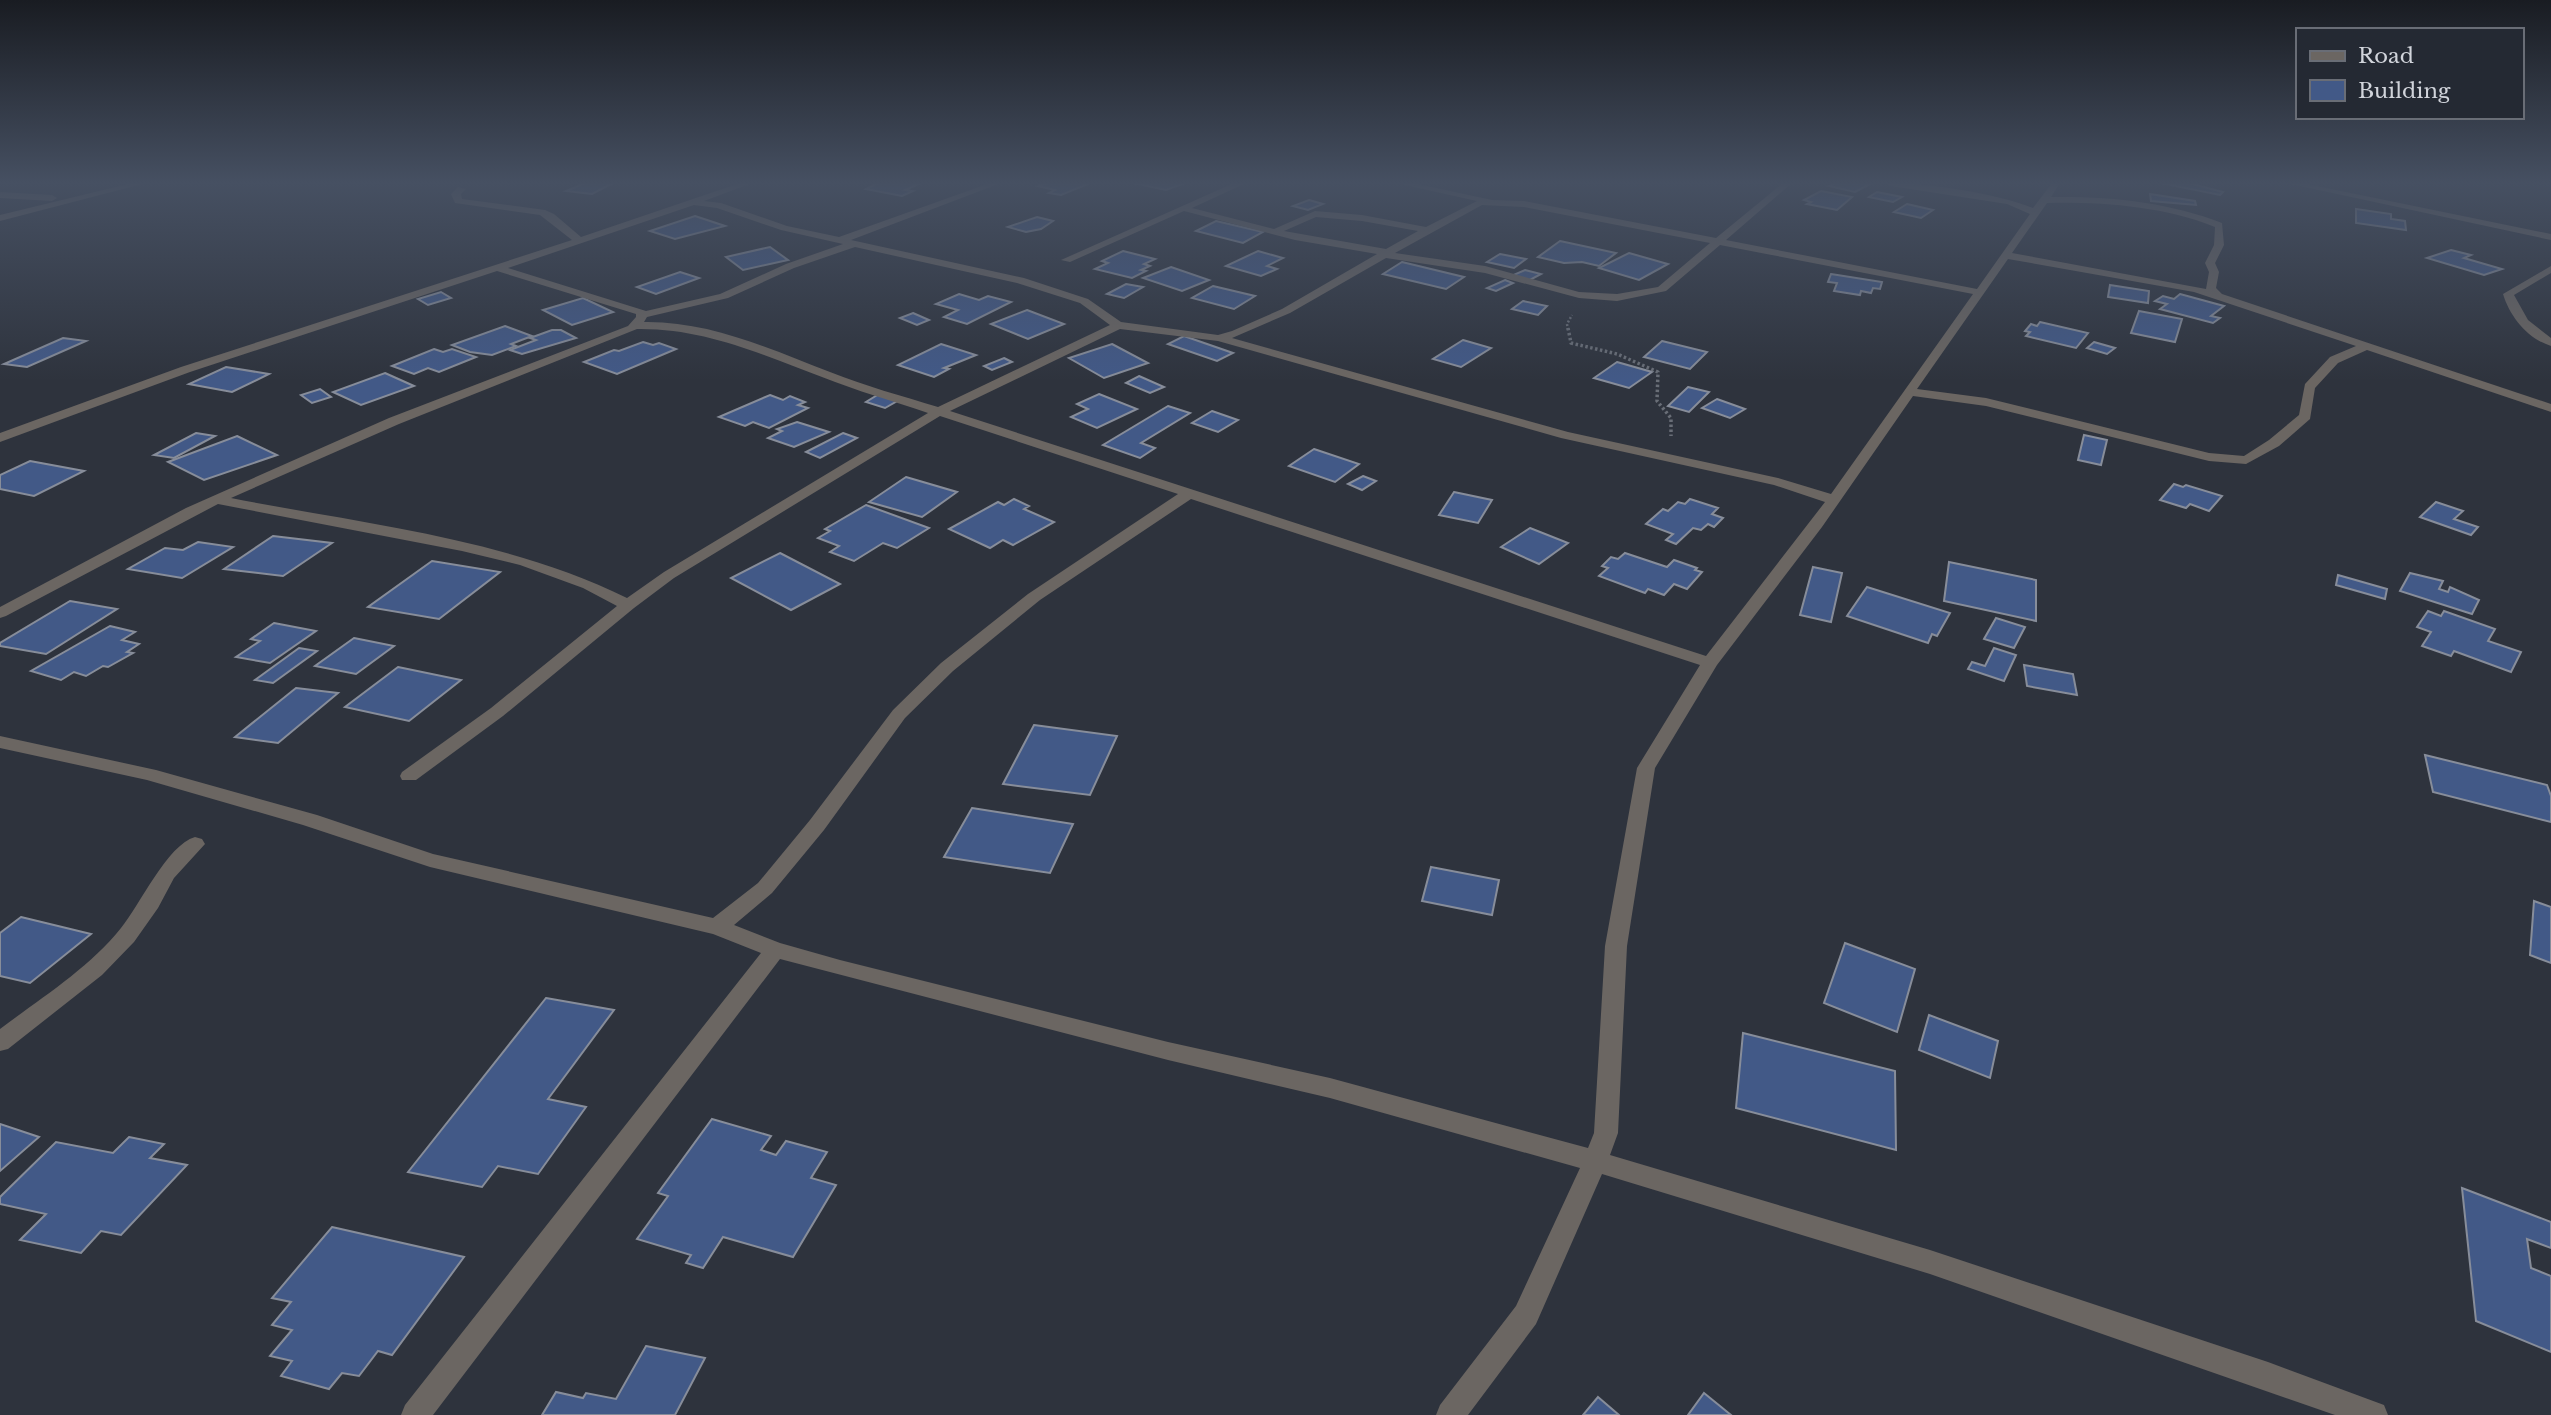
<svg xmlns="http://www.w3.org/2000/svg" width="2551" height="1415" font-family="'Libre Baskerville',serif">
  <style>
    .building { fill: #425987; stroke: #878d9a; stroke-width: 2 }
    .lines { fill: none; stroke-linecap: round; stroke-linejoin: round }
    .path-far1 { stroke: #696e77; stroke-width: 2.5; stroke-dasharray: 2 2; stroke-linecap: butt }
    .path { stroke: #696e77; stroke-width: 3.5; stroke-dasharray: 2.5 2.5; stroke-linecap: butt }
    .street { fill: #6b6662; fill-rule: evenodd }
  </style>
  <rect width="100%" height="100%" fill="#2e333d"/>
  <g class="building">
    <polygon points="585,183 613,183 592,194 566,191"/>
    <polygon points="871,183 921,183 905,190 913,191 902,196 866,189 876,184"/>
    <polygon points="1047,183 1090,183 1061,195 1049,193 1055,190 1038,186"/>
    <polygon points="1133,183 1185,183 1166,190"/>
    <polygon points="1836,183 1872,183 1855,192 1829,186"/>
    <polygon points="2161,183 2189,183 2223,192 2220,195"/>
    <polygon points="1821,191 1852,197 1837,210 1807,204 1811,202 1804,200"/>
    <polygon points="1877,192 1902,197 1893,202 1869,197"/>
    <polygon points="2150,194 2195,201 2196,205 2151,201"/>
    <polygon points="1309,200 1323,204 1308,210 1293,206"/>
    <polygon points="1907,204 1933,210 1921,218 1894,212"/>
    <polygon points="2356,209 2391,214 2391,219 2405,221 2406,230 2356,223"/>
    <polygon points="695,216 725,226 675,239 650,231"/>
    <polygon points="1037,217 1053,221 1041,229 1026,232 1008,227"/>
    <polygon points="1216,221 1263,232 1243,243 1196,231"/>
    <polygon points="1560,241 1616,253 1599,266 1582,262 1564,263 1538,257"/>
    <polygon points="770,247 788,260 743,270 726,257"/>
    <polygon points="2451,250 2471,255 2464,258 2502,269 2484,275 2427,258"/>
    <polygon points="1123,251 1155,259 1144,264 1150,266 1141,270 1146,271 1132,278 1095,269 1108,263 1102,261"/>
    <polygon points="1258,251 1283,258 1267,266 1277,269 1261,276 1226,266"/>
    <polygon points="1629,253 1668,264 1639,280 1599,268"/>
    <polygon points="1500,254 1526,259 1514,268 1487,262"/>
    <polygon points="1402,262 1464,277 1446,289 1383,274"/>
    <polygon points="1171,267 1209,280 1182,291 1143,278"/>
    <polygon points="1525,270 1541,274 1528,281 1511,276"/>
    <polygon points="680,272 699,278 656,294 637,287"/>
    <polygon points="1831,274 1882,282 1880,289 1873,288 1871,293 1861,291 1860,295 1834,291 1837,283 1828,282"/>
    <polygon points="1505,280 1513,283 1496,291 1487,288"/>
    <polygon points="1126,284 1143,287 1124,298 1107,294"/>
    <polygon points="2110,285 2149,291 2148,303 2108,297"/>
    <polygon points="1213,286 1255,296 1234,309 1192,298"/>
    <polygon points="441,292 451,298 428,305 418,299"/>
    <polygon points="959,294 979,300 988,296 1011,302 967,324 944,317 958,310 936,304"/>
    <polygon points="2180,294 2224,306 2211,316 2220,318 2213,323 2160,309 2167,304 2155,301 2163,296 2174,299"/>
    <polygon points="583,298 613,312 572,325 543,310"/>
    <polygon points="1523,301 1547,306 1538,315 1512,309"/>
    <polygon points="1027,310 1064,324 1028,339 991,324"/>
    <polygon points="2139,311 2182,319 2175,342 2131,333"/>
    <polygon points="913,313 929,320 917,325 900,318"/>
    <polygon points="2040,322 2088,333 2076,348 2026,336 2030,332 2025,331 2031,324 2037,326"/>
    <polygon points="505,326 532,336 511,344 516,346 492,355 470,352 452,345"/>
    <polygon points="552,330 561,330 576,338 522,354 510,350 536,340 530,338"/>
    <polygon points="1184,336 1233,353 1217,361 1168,344"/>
    <polygon points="63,338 86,341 27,367 4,364"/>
    <polygon points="1463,340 1491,348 1461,367 1433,359"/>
    <polygon points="1662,341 1707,352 1690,369 1644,357"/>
    <polygon points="643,342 653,345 659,343 676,349 617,374 584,362 614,350 619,351"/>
    <polygon points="2094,342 2115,348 2107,354 2087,348"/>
    <polygon points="941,344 976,355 944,368 949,369 934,377 898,365"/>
    <polygon points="1112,344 1148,363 1104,378 1069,358"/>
    <polygon points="434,349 443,352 452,349 476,357 439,372 428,368 414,374 392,366"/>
    <polygon points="1004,358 1012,362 992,370 984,366"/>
    <polygon points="1617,362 1652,372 1629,388 1594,378"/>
    <polygon points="226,367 269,374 232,392 189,384"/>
    <polygon points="385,373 414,386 361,405 333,392"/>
    <polygon points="1139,376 1164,387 1150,393 1126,383"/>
    <polygon points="1688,387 1709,392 1689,412 1668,406"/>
    <polygon points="320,389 331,397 312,403 301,395"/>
    <polygon points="879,394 899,400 885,408 866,402"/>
    <polygon points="1099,394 1137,409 1097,428 1071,417 1088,409 1077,404"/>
    <polygon points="770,395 783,400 790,396 805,402 798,405 808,408 769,428 753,422 745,426 719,417"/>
    <polygon points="1717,399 1745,409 1730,418 1702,408"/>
    <polygon points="1168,406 1190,413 1141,443 1155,448 1140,458 1103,445"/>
    <polygon points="1212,411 1238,420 1218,432 1192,423"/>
    <polygon points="797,422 829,432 794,447 768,438 782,431 777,429"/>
    <polygon points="196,433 215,436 174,458 154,455"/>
    <polygon points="843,433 857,438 820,458 806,452"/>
    <polygon points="2084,435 2107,440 2101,465 2078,460"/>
    <polygon points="237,436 277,455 204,480 168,462"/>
    <polygon points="1314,449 1359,464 1335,482 1289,466"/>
    <polygon points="30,461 84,471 34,496 0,489 0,475"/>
    <polygon points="1363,476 1376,481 1362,490 1348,484"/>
    <polygon points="906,477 957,492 922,517 869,502"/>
    <polygon points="2174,484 2183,487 2186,485 2222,496 2209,511 2190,504 2186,508 2160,500"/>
    <polygon points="1454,492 1492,500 1478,523 1439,515"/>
    <polygon points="1014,499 1029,506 1024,509 1054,522 1013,545 1003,540 990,548 949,529 998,502 1004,505"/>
    <polygon points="1690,499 1718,508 1712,514 1723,518 1714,527 1708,524 1701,530 1693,528 1676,544 1666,540 1673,534 1646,524 1663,509 1668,511 1678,502 1685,504"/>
    <polygon points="2436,502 2463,511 2454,519 2478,527 2471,535 2420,517"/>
    <polygon points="866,505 929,528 897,548 883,543 854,561 830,552 839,546 818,538 830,531 825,529"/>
    <polygon points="1530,528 1568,543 1539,564 1501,547"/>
    <polygon points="273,536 332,543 283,576 224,569"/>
    <polygon points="198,542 233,547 182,578 128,569 165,548 183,550"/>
    <polygon points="780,553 840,584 791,610 731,578"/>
    <polygon points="1625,553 1667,567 1674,560 1697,568 1695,570 1702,572 1687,589 1674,584 1664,595 1648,589 1645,593 1599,576 1608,568 1602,566 1611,557 1618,559"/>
    <polygon points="432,561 500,572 439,619 368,607"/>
    <polygon points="1949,562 2036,580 2036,621 1944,601"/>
    <polygon points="1813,567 1842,573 1831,622 1800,615"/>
    <polygon points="2410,573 2443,581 2439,589 2448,592 2450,587 2479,600 2472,614 2400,591"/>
    <polygon points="2338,575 2387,589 2385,599 2336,585"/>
    <polygon points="1867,587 1950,613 1937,636 1932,634 1928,643 1847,616"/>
    <polygon points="70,601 117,609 46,654 0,646 0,643"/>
    <polygon points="2428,611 2441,616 2444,611 2495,629 2488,641 2521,652 2511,672 2454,651 2451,656 2422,646 2431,632 2417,627"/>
    <polygon points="1996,618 2025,627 2014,648 1984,639"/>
    <polygon points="274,623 316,631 270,663 236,657 260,641 251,639"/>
    <polygon points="110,626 135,632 122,640 139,644 127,652 133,653 108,667 103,666 86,676 74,672 61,680 31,671"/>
    <polygon points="354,638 394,646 356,674 315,666"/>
    <polygon points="299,648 317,651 273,683 255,680"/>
    <polygon points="1994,648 2016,655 2004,681 1968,669 1972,662 1985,666"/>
    <polygon points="2024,665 2073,674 2077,695 2027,686"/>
    <polygon points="398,667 461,680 409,721 345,707"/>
    <polygon points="296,688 338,693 278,743 235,737"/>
    <polygon points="1034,725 1117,736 1090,795 1003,784"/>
    <polygon points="2425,755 2547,785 2551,796 2551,822 2433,792"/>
    <polygon points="972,808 1073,824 1050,873 944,857"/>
    <polygon points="1431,867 1499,880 1492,915 1422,901"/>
    <polygon points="2534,901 2551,907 2551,963 2530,955"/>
    <polygon points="21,917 91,934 30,983 0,976 0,933"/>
    <polygon points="1845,943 1915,969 1897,1032 1824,1003"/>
    <polygon points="546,998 614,1010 548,1099 586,1107 538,1174 498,1166 482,1187 408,1172"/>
    <polygon points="1929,1015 1998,1041 1990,1078 1919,1050"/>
    <polygon points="1743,1033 1895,1071 1896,1150 1736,1108"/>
    <polygon points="712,1119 771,1136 761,1150 776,1155 786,1141 827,1152 811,1178 836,1185 793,1257 723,1237 703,1268 686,1263 691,1255 637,1239 668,1196 658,1193"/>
    <polygon points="0,1124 39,1137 0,1171"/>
    <polygon points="129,1137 164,1144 150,1158 187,1165 121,1235 101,1231 81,1253 20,1240 46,1214 0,1204 0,1197 56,1142 113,1153"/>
    <polygon points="2462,1188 2551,1222 2551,1248 2527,1239 2531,1268 2551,1276 2551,1352 2476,1321"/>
    <polygon points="332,1227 464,1257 392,1355 378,1351 359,1376 342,1373 329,1389 281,1376 292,1361 270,1356 292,1330 272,1325 291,1302 272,1298"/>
    <polygon points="646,1346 705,1358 675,1415 542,1415 556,1392 583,1398 586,1393 616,1399"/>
    <polygon points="1704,1393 1731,1415 1688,1415"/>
    <polygon points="1598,1397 1619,1415 1583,1415"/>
  </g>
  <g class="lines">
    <polyline class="path-far1" points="1568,330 1567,324 1572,315"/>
    <polyline class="path" points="1568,328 1571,343 1617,354 1658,372 1657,401 1671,418 1671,436"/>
    <g class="street">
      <polygon points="132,183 146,183 0,221 0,215"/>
      <path d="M740,183H752L704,201L721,203L787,226L839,237L990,183H1001L851,240L1024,278L1088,299L1121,322L1218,335L1232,331L1282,309L1377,254L1295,240L1184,211L1070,262L1061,260L1234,183H1246L1192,208L1274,229L1315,211L1362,215L1426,227L1477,201L1396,183H1413L1492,200L1524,201L1716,238L1783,183H1792L1726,240L1977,289L2030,214L2007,204L1891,186L1887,183C1929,183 1994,193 2033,208L2052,183H2060L2051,197C2108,196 2169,202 2222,223L2224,245L2215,263L2219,272L2216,288L2222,294L2551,404V412L2367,350L2338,363L2315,388L2310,419L2279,446L2246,464L2209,461L1986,406L1913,396L1822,527L1717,665L1655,768L1627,946L1618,1133L1610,1155L1930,1250L2268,1362L2384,1405L2388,1415H2335L1930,1274L1602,1174L1536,1324L1468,1415H1436L1440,1405L1516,1306L1580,1168L1330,1098L1168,1060L780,959L433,1415H401L405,1405L761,953L713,934L430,867L303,825L147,780L0,748V736L156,770L317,815L433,854L713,918L758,883L810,820L893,710L941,663L1028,594L1178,494L940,416L674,578L634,608L503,716L416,780H402L400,776L402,772L491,708L617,606L583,588L520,565L462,551L218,504L6,616L0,618V607L186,508L389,418L628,326L636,317V314L497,271L190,372L0,442V433L181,367L572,240L540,215L455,203L451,194L458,187L466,189L461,194L462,199L545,210L554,214L581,237ZM2047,203C2103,202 2162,206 2215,227L2214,245L2205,263L2209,272L2206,289L2012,253ZM694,205L717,208L781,230L843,244L786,264L720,294L646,311L508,268ZM1482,205L1524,207L1710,243L1658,287L1617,294L1579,292L1485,266L1395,253ZM1316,217L1362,221L1418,231L1386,249L1284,231ZM1720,245L1973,294L1831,494L1778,478L1568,432L1232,338L1290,313L1386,258L1485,273L1579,298L1617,301L1666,291ZM855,247L1017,283L1080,303L1110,325L938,407C902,396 865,386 830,372C770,349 710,321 644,322L647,317L728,298L794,268ZM2008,259L2194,292L2356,346L2330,357L2305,384L2299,415L2269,440L2244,456L2209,453L1986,398L1917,389ZM637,329C704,328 761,354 822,377C857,391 893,401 928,413L664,572L627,598C506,538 363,524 231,498L399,424ZM1120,329L1218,341L1561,438L1774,485L1825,502L1706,656L950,411ZM1191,499L1700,665L1637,768L1605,946L1594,1133L1588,1148L1330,1078L1168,1042L840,960L780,943L734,925L772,893L824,830L905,718L953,671L1040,600Z"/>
      <polygon points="2286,183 2302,183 2551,234 2551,240"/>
      <polygon points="0,192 52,195 57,198 52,201 0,198"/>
      <path d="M2551,266V273L2514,295L2528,320L2551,338V346C2528,339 2510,317 2503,294Z"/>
      <path d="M195,837L202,839L205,844L174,878L158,908L134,942L102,975L8,1049L0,1051V1029C41,998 88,969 121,928C140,905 167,845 195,837Z"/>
    </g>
  </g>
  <linearGradient id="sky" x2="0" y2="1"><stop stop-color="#191c22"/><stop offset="0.48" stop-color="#465062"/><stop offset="1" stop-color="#465062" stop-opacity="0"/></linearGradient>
  <rect width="2551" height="381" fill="url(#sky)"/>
  <rect x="2296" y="28" width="228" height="91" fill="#242933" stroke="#696d76" stroke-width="2"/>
  <rect x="2310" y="51" width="35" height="10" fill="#6b6662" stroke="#696d76" stroke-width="2"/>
  <text x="2358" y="63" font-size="21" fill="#d1d4db">Road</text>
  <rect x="2310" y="80" width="35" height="21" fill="#425987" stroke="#696d76" stroke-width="2"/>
  <text x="2358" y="98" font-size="21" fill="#d1d4db">Building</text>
</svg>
